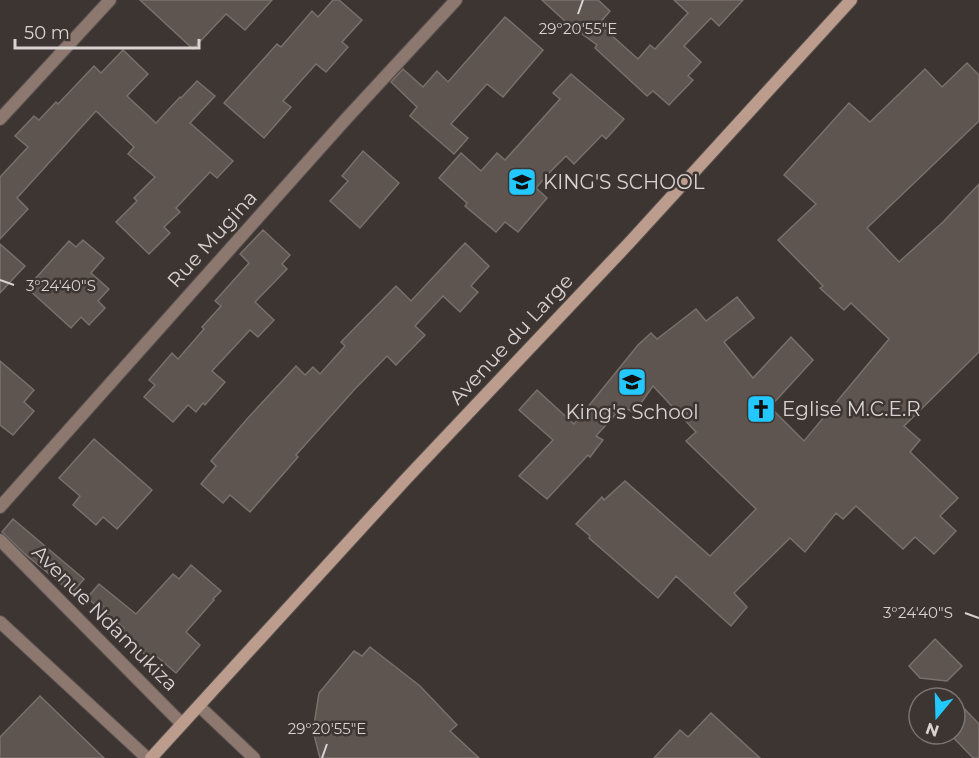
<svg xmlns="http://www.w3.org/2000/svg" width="979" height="758" font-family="Montserrat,sans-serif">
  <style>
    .building { fill: #5e5551; stroke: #79706c; stroke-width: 1.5 }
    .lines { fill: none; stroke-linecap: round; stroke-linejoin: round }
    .minor-casing { stroke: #59514e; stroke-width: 14 }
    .secondary-casing { stroke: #59514e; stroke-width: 14 }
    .minor { stroke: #8c786e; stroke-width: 12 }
    .secondary { stroke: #bb9c8d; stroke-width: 12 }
    .ticks { fill: none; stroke: #d8d2d0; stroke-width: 2 }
    .labels { text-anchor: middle; stroke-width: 5; stroke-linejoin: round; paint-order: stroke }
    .poi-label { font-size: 20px; fill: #d8d2d0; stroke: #3d3532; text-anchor: start }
    .street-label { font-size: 20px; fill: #d8d2d0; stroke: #3d3532 }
    .ticks-label { font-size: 15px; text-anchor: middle; fill: #d8d2d0; stroke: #3d3532; stroke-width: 5; stroke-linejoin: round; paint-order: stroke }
  </style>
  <rect width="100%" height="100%" fill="#3d3532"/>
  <g class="building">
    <polygon points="140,0 272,0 245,30 226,14 193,49"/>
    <polygon points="333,0 339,0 362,20 342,42 348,47 326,72 316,64 283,101 291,107 264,138 224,103 277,44 281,47 312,11 318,17"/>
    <polygon points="542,0 598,0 610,11 599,24 638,59 650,45 655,49 688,13 674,0 743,0 719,26 711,18 684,46 701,62 688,76 693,80 669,105 653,91 647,96 595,48 597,45 567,23"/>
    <polygon points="505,17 543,50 503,97 487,84 451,124 468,138 454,154 410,116 417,107 391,82 403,69 423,87 437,71 448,82"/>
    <polygon points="123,50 148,74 127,96 156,123 180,97 181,98 197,81 215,96 190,123 233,161 217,178 210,172 176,208 180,212 164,227 170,233 149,254 116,222 137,201 134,198 155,177 128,154 134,147 96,111 17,198 28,209 0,239 0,177 28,147 15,136 34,116 39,120 56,102 58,104 94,66 101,73"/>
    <polygon points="967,63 979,75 979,121 867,228 899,262 943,222 979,184 979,352 904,426 920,440 910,452 958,498 940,516 956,531 934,554 915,537 903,549 856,506 843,519 836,513 805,552 790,538 734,593 747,607 731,626 676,576 658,598 589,538 590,536 576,524 602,497 604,500 625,481 710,556 756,509 686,441 696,432 653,386 634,413 623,406 596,436 603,440 590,457 588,455 547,499 519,476 553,440 519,410 537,390 574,424 638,345 651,333 657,339 696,309 706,321 737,297 754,318 724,342 753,378 791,337 813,360 770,407 804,441 889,339 851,303 844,310 820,288 823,286 778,240 816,204 784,175 849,103 870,122 925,69 942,87"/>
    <polygon points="571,74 624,119 606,139 602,135 574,164 566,156 550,172 536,188 547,198 518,232 505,222 496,232 465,206 467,203 439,178 461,153 481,171 497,153 505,160 560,99 553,93"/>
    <polygon points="363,151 399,183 360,228 330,201 348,181 342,176"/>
    <polygon points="263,230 290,255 282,264 287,269 255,302 274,320 258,337 250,330 212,371 225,382 205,405 203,403 196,412 188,405 173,422 144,397 155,385 149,380 172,353 178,359 204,329 202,327 221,306 215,301 249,263 240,254"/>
    <polygon points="83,240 104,258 91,273 109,289 98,301 105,308 89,325 81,317 71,328 27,288 69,241 76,247"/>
    <polygon points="465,243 489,266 471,286 478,292 460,312 443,296 415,326 425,335 396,365 387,356 354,390 296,455 298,457 250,512 230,495 223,503 201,484 216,466 211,461 247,419 296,366 305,375 313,367 320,374 345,346 341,342 396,286 411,301"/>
    <polygon points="0,244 25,266 0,293"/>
    <polygon points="0,361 34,390 24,402 34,411 13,435 0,425"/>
    <polygon points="94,439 152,490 117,529 103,517 96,525 73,505 80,496 59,478"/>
    <polygon points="13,519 84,579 72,593 26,555 2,532"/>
    <polygon points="191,565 221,591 213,599 214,600 186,632 200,645 176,673 155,655 151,660 120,632 124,628 87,598 99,584 136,614 173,574 179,579"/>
    <polygon points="935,639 962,666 947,681 920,678 909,666"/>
    <polygon points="370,647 420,686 457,725 450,731 479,758 320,758 313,731 319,693 354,651 362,656"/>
    <polygon points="40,696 104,758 0,758 0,737"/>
    <polygon points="955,699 979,724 979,758 973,758 950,734 955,734"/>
    <polygon points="711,713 760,758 654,758 680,730 688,737"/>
  </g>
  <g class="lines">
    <g class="minor-casing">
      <g id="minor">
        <polyline points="0,119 110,0"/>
        <polyline points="0,507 345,120 456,0"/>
        <polyline points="0,540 182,724"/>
        <polyline points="0,622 147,758"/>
        <polyline points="199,706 254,758"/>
      </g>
    </g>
    <g class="secondary-casing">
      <polyline id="secondary" points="151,758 406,479 630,242 851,0"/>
    </g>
    <use href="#minor" class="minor"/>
    <use href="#secondary" class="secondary"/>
  </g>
  <path class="ticks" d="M578,14L583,0M0,280L14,285M965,613L979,618M322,758L327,744"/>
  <defs>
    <g id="university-square" transform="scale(1.5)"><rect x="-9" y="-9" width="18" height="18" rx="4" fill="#23c9fe" stroke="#3d3532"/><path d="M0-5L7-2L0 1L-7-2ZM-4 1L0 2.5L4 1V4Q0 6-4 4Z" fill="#111"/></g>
    <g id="school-square" transform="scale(1.5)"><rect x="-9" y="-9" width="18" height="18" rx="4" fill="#23c9fe" stroke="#3d3532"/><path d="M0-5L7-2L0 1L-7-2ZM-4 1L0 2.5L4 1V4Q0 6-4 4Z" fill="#111"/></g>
    <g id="church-square" transform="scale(1.5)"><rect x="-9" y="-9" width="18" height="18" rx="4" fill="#23c9fe" stroke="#3d3532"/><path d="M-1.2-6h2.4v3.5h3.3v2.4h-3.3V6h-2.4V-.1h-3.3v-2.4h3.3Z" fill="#111"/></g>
  </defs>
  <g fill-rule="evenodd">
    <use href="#university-square" x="522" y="182"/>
    <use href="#school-square" x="632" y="382"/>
    <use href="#church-square" x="761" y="409"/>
  </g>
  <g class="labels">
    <g class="poi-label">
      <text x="543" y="189">KING'S SCHOOL</text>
      <text x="782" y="416">Eglise M.C.E.R</text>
      <text x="632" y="419" text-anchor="middle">King's School</text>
    </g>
    <g class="street-label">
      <text transform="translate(212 239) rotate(-48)" y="7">Rue Mugina</text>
      <text transform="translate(511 339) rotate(-47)" y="7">Avenue du Large</text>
      <text transform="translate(105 618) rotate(45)" y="7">Avenue Ndamukiza</text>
    </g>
  </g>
  <g class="ticks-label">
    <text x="578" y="34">29°20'55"E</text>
    <text x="61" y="291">3°24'40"S</text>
    <text x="918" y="618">3°24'40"S</text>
    <text x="327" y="734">29°20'55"E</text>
  </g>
  <g transform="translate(937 716) rotate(199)"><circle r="28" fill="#3d3532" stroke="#7b7471" stroke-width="1.5"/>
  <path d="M0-4.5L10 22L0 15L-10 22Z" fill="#23c9fe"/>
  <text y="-9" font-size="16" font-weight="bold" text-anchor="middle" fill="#d8d2d0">N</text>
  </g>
  <path d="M15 39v9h184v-9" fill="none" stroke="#d8d2d0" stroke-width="3"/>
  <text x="24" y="39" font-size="18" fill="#d8d2d0" stroke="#3d3532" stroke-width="4.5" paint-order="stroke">50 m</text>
</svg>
